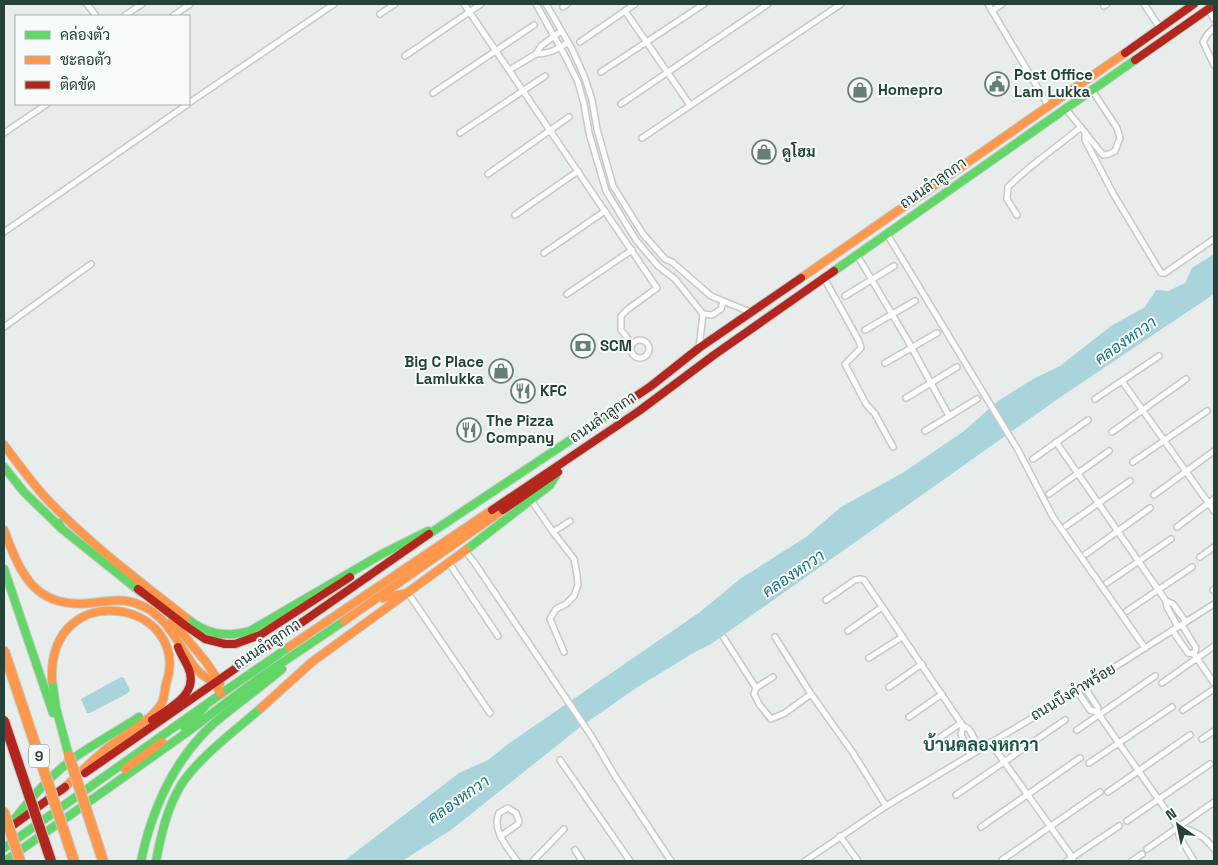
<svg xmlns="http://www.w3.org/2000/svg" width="1218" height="865" font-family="'Space Grotesk',Sarabun,sans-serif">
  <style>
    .water { fill: #a9d4db }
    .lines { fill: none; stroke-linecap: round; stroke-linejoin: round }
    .street-casing { stroke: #c5cac8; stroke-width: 8 }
    .fast-casing { stroke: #c3cbc8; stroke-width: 10 }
    .slow-casing { stroke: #c3cbc8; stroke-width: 10 }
    .jam-casing { stroke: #c3cbc8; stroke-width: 10 }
    .street { stroke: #fcfcfc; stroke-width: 5 }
    .fast { stroke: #63d668; stroke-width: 8 }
    .slow { stroke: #ff974d; stroke-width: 8 }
    .jam { stroke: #b3261e; stroke-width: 8 }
    .slow-bridge-casing { stroke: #c3ccc9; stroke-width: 12; stroke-linecap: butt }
    .jam-bridge-casing { stroke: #c3ccc9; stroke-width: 12; stroke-linecap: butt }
    .slow-bridge { stroke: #ff974d; stroke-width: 10 }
    .jam-bridge { stroke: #b3261e; stroke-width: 10 }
    .labels { text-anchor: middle; stroke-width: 4; stroke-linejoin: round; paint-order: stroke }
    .shield { fill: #f7fbf9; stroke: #637a73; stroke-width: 1 }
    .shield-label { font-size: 14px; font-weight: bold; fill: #24423a }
    .poi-label { font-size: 15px; font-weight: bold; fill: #24423a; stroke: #f7fbf9; text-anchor: start }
    .street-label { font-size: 15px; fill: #24423a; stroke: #f7fbf9 }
    .water-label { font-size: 16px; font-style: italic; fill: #1c6f80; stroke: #f7fbf9 }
    .quarter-label { font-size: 18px; font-weight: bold; fill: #1f5548; stroke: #f7fbf9 }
  </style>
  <rect width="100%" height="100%" fill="#e8edeb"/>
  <g class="water">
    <polygon points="1214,254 1214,294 1062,396 711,644 695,652 636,688 579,728 451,830 402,861 344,861 459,773 488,760 508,744 700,612 740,579 806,537 841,507 904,472 964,431 998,401 1035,378 1060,366 1111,326 1145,307 1156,290 1168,291 1185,283 1192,268"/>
    <polygon points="121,677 124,678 130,690 128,693 90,713 87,713 81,699"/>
  </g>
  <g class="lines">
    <g class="street-casing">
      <g id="street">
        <polyline points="87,4 96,16"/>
        <polyline points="464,4 657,288 628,309 621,316 621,330 632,344"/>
        <polyline points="536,4 564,54 578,82 584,104 589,133 606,191 636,240 658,266 675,279 703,314 699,348"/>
        <polyline points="546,4 572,49 585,78 592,100 597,129 613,186 643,234 665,259 672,262 711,296 750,312"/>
        <polyline points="988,4 1049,107"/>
        <polyline points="1144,4 1160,28"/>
        <polyline points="1104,6 1107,4"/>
        <polyline points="563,7 567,4"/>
        <polyline points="1208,9 1214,19"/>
        <polyline points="625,11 690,105"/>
        <polyline points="992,11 1002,4"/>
        <polyline points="380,14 395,4"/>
        <polyline points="124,16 142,4"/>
        <polyline points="173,16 190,4"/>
        <polyline points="1214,28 1207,35 1203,42 1214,65"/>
        <polyline points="580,42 635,4"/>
        <path d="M536,54C549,54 558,50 568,42"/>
        <polyline points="405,56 481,4"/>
        <polyline points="509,70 536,54 541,46 561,31"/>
        <polyline points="601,72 704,4"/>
        <polyline points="433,93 534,25"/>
        <polyline points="189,103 334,4"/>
        <polyline points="621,104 768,4"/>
        <polyline points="1066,109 1103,155 1109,154 1115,151 1120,138 1117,128 1092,90"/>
        <polyline points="1085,132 1085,140 1114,195 1161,273 1165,273 1214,239"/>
        <polyline points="4,133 47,104"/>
        <polyline points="460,133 545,76"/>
        <polyline points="642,138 841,4"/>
        <polyline points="488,174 569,117"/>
        <polyline points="515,215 578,171"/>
        <path d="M1017,215L1007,199L1008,187C1031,164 1056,148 1081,127"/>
        <polyline points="4,232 188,104"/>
        <polyline points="887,234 1018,450 1053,517 1145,648"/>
        <polyline points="544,253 605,211"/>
        <polyline points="857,255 908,341 949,416"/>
        <polyline points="824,278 859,341 861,348 845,364 866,404 875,414 893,447"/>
        <polyline points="567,294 632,250"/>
        <polyline points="845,296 894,266"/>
        <polyline points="703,314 712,315 721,309 723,302"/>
        <polyline points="4,327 91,264"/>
        <polyline points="865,330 915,301"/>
        <circle cx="640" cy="349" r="9"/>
        <polyline points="885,363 937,333"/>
        <polyline points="1122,381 1214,511"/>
        <polyline points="906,398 957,367"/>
        <polyline points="1095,399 1159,356"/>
        <polyline points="925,431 977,399"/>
        <polyline points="1112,432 1186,379"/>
        <polyline points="1056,442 1166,601 1167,607 1178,627"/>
        <polyline points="1033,459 1088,420"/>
        <polyline points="1133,462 1207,411"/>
        <polyline points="1049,494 1109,451"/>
        <polyline points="1154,495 1214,451"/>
        <polyline points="531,500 553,532 574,559 577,575 578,585 574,596 566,604 556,609 550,619 564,652"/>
        <polyline points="1066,526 1130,481"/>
        <polyline points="1177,527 1214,499"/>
        <polyline points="553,532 570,521"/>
        <polyline points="465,551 474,562 592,737 615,776 671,861"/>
        <polyline points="1086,554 1150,508"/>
        <polyline points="1200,557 1214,547"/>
        <polyline points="449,563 498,636"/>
        <polyline points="1107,583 1171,539"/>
        <polyline points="1213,590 1214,589"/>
        <polyline points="408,593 490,713"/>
        <polyline points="826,600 855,580 860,579 864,580 963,726 969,729 980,749"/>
        <polyline points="1166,601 1173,604 1186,622"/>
        <polyline points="1127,611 1192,567"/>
        <polyline points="1182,625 1196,648 1194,654"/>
        <polyline points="1172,630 1188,653 1194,654 1214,683"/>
        <polyline points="848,631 882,607"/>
        <polyline points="775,637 811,694"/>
        <polyline points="724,638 756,688 754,694 759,704 771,719 785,713 811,694 853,753 886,806"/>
        <polyline points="869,658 902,637"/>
        <polyline points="1162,683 1214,646"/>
        <polyline points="1084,686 1098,708 1097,712 1178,827 1180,828 1179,836 1194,861"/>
        <polyline points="889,687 922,664"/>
        <polyline points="756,688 773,677"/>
        <polyline points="1077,691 1090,710 1097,712"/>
        <polyline points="1183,710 1214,689"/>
        <polyline points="909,717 942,694"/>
        <polyline points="963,726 961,734 970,755"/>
        <polyline points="1077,730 1155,676"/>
        <polyline points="1202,739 1214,731"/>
        <polyline points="990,742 1070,854 1073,861"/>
        <polyline points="929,745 961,723"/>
        <polyline points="560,760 630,861"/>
        <polyline points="1089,763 1172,707"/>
        <polyline points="1108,792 1190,735"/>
        <polyline points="956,795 1065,720"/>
        <polyline points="1127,821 1210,764"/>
        <polyline points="981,827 1080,758"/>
        <path d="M1180,828C1194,830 1206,838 1214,849"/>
        <path d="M501,836L518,824L519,821L516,813L508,808L499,813C491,830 508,848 517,861"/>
        <polyline points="840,836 858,861"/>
        <polyline points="1147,849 1214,802"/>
        <polyline points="575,850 582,861"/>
        <polyline points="1002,860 1100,792"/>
        <polyline points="533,861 564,829"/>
        <polyline points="805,861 886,806 1077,691 1214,604"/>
        <polyline points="1067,861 1119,826"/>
        <polyline points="1132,861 1142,854"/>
      </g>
    </g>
    <g class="fast-casing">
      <g id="fast">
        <polyline points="834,271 1135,60"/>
        <polyline points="4,467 24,492 61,528"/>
        <polyline points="59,523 61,528 142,593"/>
        <polyline points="429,534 620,407"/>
        <polyline points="466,550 550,485 556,475"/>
        <polyline points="4,569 53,713"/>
        <path d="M186,618C206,634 225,638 250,631L382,554L428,531"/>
        <polyline points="52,680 56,708 69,756"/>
        <polyline points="184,727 192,721 206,705"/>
        <path d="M6,830C26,804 47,778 74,758C95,743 118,731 139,717"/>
        <polyline points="4,848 225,691 289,647"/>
        <polyline points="5,861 186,733 259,678 344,621"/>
        <path d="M141,861C152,809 173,761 213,724C235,705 260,688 282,669"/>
        <path d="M156,861C161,835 167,808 181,785C200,756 235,731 261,708"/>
      </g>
    </g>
    <g class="slow-casing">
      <g id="slow">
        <polyline points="801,278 1125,53"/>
        <path d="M4,445C17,462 30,480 44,496C87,542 137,579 186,618"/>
        <path d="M4,530C21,575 35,609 91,603C108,601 124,598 140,605C169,616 179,648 197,670C202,676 210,679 215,684C217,687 219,691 221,694"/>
        <polyline points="383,598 408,593"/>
        <polyline points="172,621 206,662 220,683"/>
        <polyline points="344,621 503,510"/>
        <polyline points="289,647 492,510"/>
        <path d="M52,680C48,574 194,601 166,684C164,692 165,700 160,706C148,723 126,733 110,746C93,759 78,775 62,790"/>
        <polyline points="261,708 312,662 466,550"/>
        <polyline points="125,769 162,742"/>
      </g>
    </g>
    <g class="jam-casing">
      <g id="jam">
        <polyline points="1125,53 1194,4"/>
        <polyline points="1135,60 1214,5"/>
        <polyline points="620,407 651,386 699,348 801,278"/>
        <polyline points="492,510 639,411 714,355 834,271"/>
        <polyline points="503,510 558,472"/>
        <polyline points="138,589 186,626 205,639 225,644 235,644 260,635 350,577"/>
        <path d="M152,720C168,709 196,696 190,673C188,664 181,656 178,647"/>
        <polyline points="85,773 429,534"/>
        <polyline points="12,826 65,787"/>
      </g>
    </g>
    <use href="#street" class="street"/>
    <use href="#fast" class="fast"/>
    <use href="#slow" class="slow"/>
    <use href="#jam" class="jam"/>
    <g class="slow-bridge-casing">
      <g id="slow-bridge">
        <polyline points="4,651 74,861"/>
        <polyline points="69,756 103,861"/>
        <polyline points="4,812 20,861"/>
      </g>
    </g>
    <g class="jam-bridge-casing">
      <polyline id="jam-bridge" points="4,721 51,861"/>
    </g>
    <use href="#slow-bridge" class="slow-bridge"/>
    <use href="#jam-bridge" class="jam-bridge"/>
  </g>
  <defs>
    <g id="civic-ring" transform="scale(1.25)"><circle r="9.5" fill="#f7fbf9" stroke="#697e78" stroke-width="1.5"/><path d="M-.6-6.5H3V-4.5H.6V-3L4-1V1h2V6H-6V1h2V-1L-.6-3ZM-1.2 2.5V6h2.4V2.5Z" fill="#697e78"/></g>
    <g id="shop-ring" transform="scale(1.25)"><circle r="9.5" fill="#f7fbf9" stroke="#697e78" stroke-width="1.5"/><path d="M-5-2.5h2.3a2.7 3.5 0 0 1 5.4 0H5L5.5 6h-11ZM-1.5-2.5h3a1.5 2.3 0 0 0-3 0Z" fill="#697e78"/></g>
    <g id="bank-ring" transform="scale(1.25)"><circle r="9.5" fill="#f7fbf9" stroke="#697e78" stroke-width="1.5"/><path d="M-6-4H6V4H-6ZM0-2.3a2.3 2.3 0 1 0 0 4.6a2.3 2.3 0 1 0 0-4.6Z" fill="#697e78"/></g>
    <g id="restaurant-ring" transform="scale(1.25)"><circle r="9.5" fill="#f7fbf9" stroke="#697e78" stroke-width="1.5"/><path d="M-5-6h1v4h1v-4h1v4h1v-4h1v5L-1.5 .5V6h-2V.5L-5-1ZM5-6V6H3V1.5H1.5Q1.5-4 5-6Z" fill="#697e78"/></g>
  </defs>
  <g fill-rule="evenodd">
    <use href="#civic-ring" x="997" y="84"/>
    <use href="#shop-ring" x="860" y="90"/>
    <use href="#shop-ring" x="764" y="152"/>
    <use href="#bank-ring" x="583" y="346"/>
    <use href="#shop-ring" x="501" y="371"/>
    <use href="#restaurant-ring" x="523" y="391"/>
    <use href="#restaurant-ring" x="469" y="430"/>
  </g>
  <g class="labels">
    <rect class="shield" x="29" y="744.5" width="20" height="23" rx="4"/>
    <g class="shield-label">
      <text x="39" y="761">9</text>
    </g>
    <g class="poi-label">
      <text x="1014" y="80">Post Office<tspan x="1014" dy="17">Lam Lukka</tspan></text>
      <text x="878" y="95">Homepro</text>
      <text x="782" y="157">ดูโฮม</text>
      <text x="600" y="351">SCM</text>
      <text x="484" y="367" text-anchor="end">Big C Place<tspan x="484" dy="17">Lamlukka</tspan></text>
      <text x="540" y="396">KFC</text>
      <text x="486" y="426">The Pizza<tspan x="486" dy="17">Company</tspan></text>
    </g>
    <g class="street-label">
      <text transform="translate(933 183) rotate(-35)" y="5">ถนนลำลูกกา</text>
      <text transform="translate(603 417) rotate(-35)" y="5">ถนนลำลูกกา</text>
      <text transform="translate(267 644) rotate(-34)" y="5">ถนนลำลูกกา</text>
      <text transform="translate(1073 692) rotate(-31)" y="5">ถนนบึงคำพร้อย</text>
    </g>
    <g class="water-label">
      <text transform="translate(1125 340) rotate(-35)" y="6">คลองหกวา</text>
      <text transform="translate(793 573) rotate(-34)" y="6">คลองหกวา</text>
      <text transform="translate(458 799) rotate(-35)" y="6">คลองหกวา</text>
    </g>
    <g class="quarter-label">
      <text x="981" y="751">บ้านคลองหกวา</text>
    </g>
  </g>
  <rect width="1218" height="865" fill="none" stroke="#24423a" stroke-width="10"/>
  <rect x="15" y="15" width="175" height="90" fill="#f7fbf9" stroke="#a3b1ad"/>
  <rect x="25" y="31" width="25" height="8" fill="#63d668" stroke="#a3b1ad"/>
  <text x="60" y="40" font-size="15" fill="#24423a">คล่องตัว</text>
  <rect x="25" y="56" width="25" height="8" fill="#ff974d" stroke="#a3b1ad"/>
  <text x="60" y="65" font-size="15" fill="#24423a">ชะลอตัว</text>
  <rect x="25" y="81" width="25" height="8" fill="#b3261e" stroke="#a3b1ad"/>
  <text x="60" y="90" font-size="15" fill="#24423a">ติดขัด</text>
  <g transform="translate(1178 825) rotate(327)" stroke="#f7fbf9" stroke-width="4" paint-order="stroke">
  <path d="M0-4L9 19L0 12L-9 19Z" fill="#24423a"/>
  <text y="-8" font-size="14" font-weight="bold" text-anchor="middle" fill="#24423a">N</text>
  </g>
</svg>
